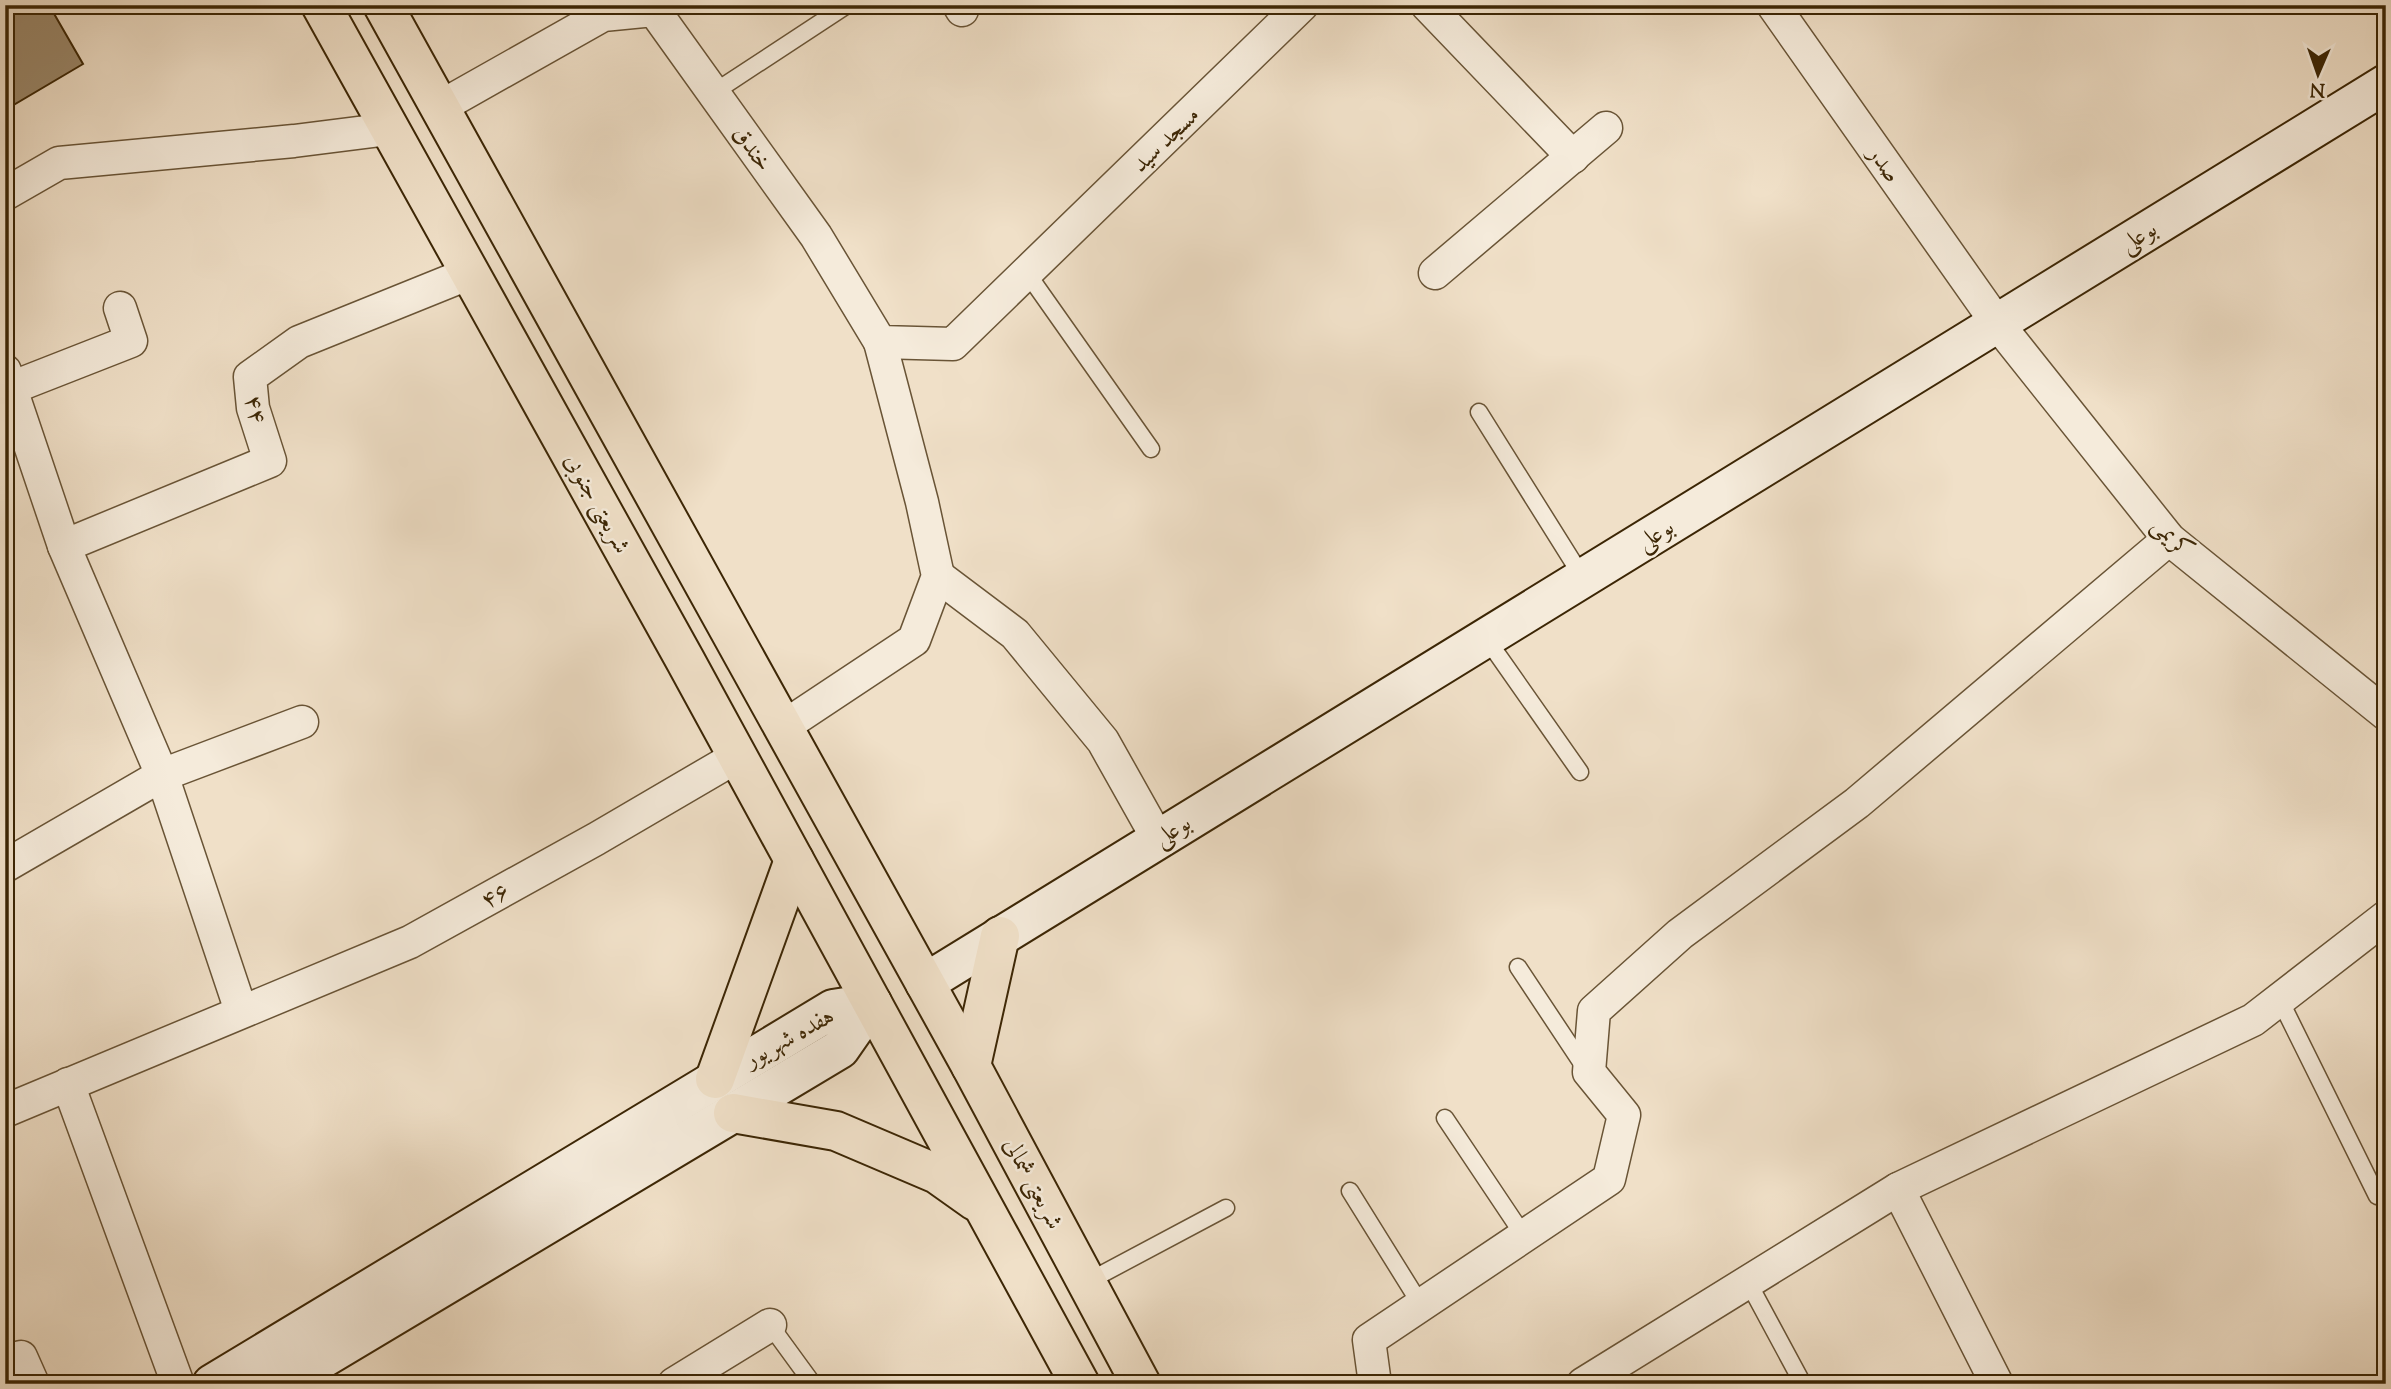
<svg xmlns="http://www.w3.org/2000/svg" width="2391" height="1389" font-family="'Sorts Mill Goudy',Amiri,serif">
  <style>
    .building { fill: #9a876a; stroke: #3c2605; stroke-width: 2 }
    .lines { fill: none; stroke-linecap: round; stroke-linejoin: round }
    .lane-casing { stroke: #695436; stroke-width: 19 }
    .street-casing { stroke: #695436; stroke-width: 35 }
    .secondary-casing { stroke: #3c2605; stroke-width: 42 }
    .primary-casing { stroke: #3c2605; stroke-width: 42 }
    .lane { stroke: #f5ebdb; stroke-width: 16 }
    .street { stroke: #f5ebdb; stroke-width: 32 }
    .secondary { stroke: #f5ebdb; stroke-width: 38 }
    .primary { stroke: #f0e0c8; stroke-width: 38 }
    .labels { text-anchor: middle; stroke-width: 5; stroke-linejoin: round; paint-order: stroke }
    .street-label { font-size: 24px; fill: #3c2605; stroke: #f5ebdb }
  </style>
  <rect width="100%" height="100%" fill="#f0e0c8"/>
  <filter id="stains"><feTurbulence type="fractalNoise" baseFrequency=".00286" numOctaves="4"/><feColorMatrix values="0 0 0 0 .2 0 0 0 0 .09 0 0 0 0 .02 0 0 0 .5 -.17"/></filter>
  <radialGradient id="worn" r=".72"><stop offset=".6" stop-color="#630" stop-opacity="0"/><stop offset="1" stop-color="#630" stop-opacity=".3"/></radialGradient>
  <polygon class="building" points="5,5 49,5 83,64 5,110"/>
  <g class="lines">
    <g class="lane-casing">
      <g id="lane">
        <polyline points="713,93 847,5"/>
        <polyline points="1027,273 1151,449"/>
        <polyline points="1479,412 1583,578"/>
        <polyline points="1486,638 1580,772"/>
        <polyline points="1518,967 1585,1068"/>
        <polyline points="2279,998 2377,1196"/>
        <polyline points="1445,1118 1524,1236"/>
        <polyline points="1350,1191 1421,1305"/>
        <polyline points="1087,1282 1226,1208"/>
        <polyline points="1748,1282 1803,1384"/>
        <polyline points="770,1325 813,1384"/>
      </g>
    </g>
    <g class="street-casing">
      <g id="street">
        <polyline points="959,5 962,10"/>
        <polyline points="1427,5 1573,157"/>
        <polyline points="1773,5 1997,323 2169,539 2386,714"/>
        <polyline points="440,107 603,15 654,10 816,236 880,342 953,344 1302,5"/>
        <polyline points="5,194 59,163 294,141 389,129"/>
        <polyline points="1435,273 1606,128"/>
        <polyline points="5,371 64,546 162,775 241,1011"/>
        <polyline points="11,388 131,341 120,308"/>
        <polyline points="64,546 270,461 253,408 250,377 299,342 470,273"/>
        <polyline points="938,576 1015,634 1103,741 1158,839"/>
        <polyline points="783,727 914,640 938,576 922,502 880,342"/>
        <polyline points="5,866 162,775 302,722"/>
        <polyline points="68,1084 178,1384"/>
        <polyline points="5,1111 410,942 596,839 738,756"/>
        <polyline points="1898,1189 1997,1384"/>
        <polyline points="5,1362 21,1357 33,1384"/>
        <polyline points="674,1384 770,1325"/>
        <polyline points="1375,1384 1369,1340 1609,1179 1624,1115 1589,1072 1594,1011 1680,934 1857,803 2169,539"/>
        <polyline points="1583,1384 1898,1189 2253,1020 2386,917"/>
      </g>
    </g>
    <g class="secondary-casing">
      <g id="secondary">
        <polyline points="925,983 2386,84"/>
        <polyline points="212,1384 833,1009 872,1003"/>
        <polyline points="280,1384 840,1049 872,1003"/>
      </g>
    </g>
    <g class="primary-casing">
      <g id="primary">
        <polyline points="321,5 685,660 1080,1384"/>
        <polyline points="383,5 971,1066 1141,1384"/>
        <polyline points="971,1066 1000,936"/>
        <polyline points="715,1079 794,860"/>
        <polyline points="733,1113 836,1131 937,1174 975,1201"/>
      </g>
    </g>
    <use href="#lane" class="lane"/>
    <use href="#street" class="street"/>
    <use href="#secondary" class="secondary"/>
    <use href="#primary" class="primary"/>
  </g>
  <g class="labels">
    <g class="street-label">
      <text transform="translate(1165 139) rotate(-44)" y="8">مسجد سید</text>
      <text transform="translate(753 148) rotate(54)" y="8">خندق</text>
      <text transform="translate(1885 164) rotate(55)" y="8">صدر</text>
      <text transform="translate(2138 236) rotate(-32)" y="8">بوعلی</text>
      <text transform="translate(256 409) rotate(78)" y="8">۴۴</text>
      <text transform="translate(598 503) rotate(61)" y="8">شریعتی جنوبی</text>
      <text transform="translate(1655 534) rotate(-32)" y="8">بوعلی</text>
      <text transform="translate(2173 537) rotate(45)" y="8">کریمی</text>
      <text transform="translate(1172 830) rotate(-32)" y="8">بوعلی</text>
      <text transform="translate(495 895) rotate(-29)" y="8">۴۶</text>
      <text transform="translate(789 1037) rotate(-29)" y="8">هفده شهریور</text>
      <text transform="translate(1034 1183) rotate(62)" y="8">شریعتی شمالی</text>
    </g>
  </g>
  <rect width="2391" height="1389" fill="none" stroke="#f0e0c8" stroke-width="28"/>
  <rect x="7" y="7" width="2377" height="1375" fill="none" stroke="#3c2605" stroke-width="3.5"/>
  <rect x="14" y="14" width="2363" height="1361" fill="none" stroke="#3c2605" stroke-width="2"/>
  <g transform="translate(2318 74) rotate(182)" stroke="#f5ebdb" stroke-width="5" paint-order="stroke">
  <path d="M0-5L12 26L0 18L-12 26Z" fill="#3c2605"/>
  <text y="-10" font-size="19" font-weight="bold" text-anchor="middle" fill="#3c2605">N</text>
  </g>
  <rect width="100%" height="100%" filter="url(#stains)"/>
  <rect width="100%" height="100%" fill="url(#worn)"/>
</svg>
